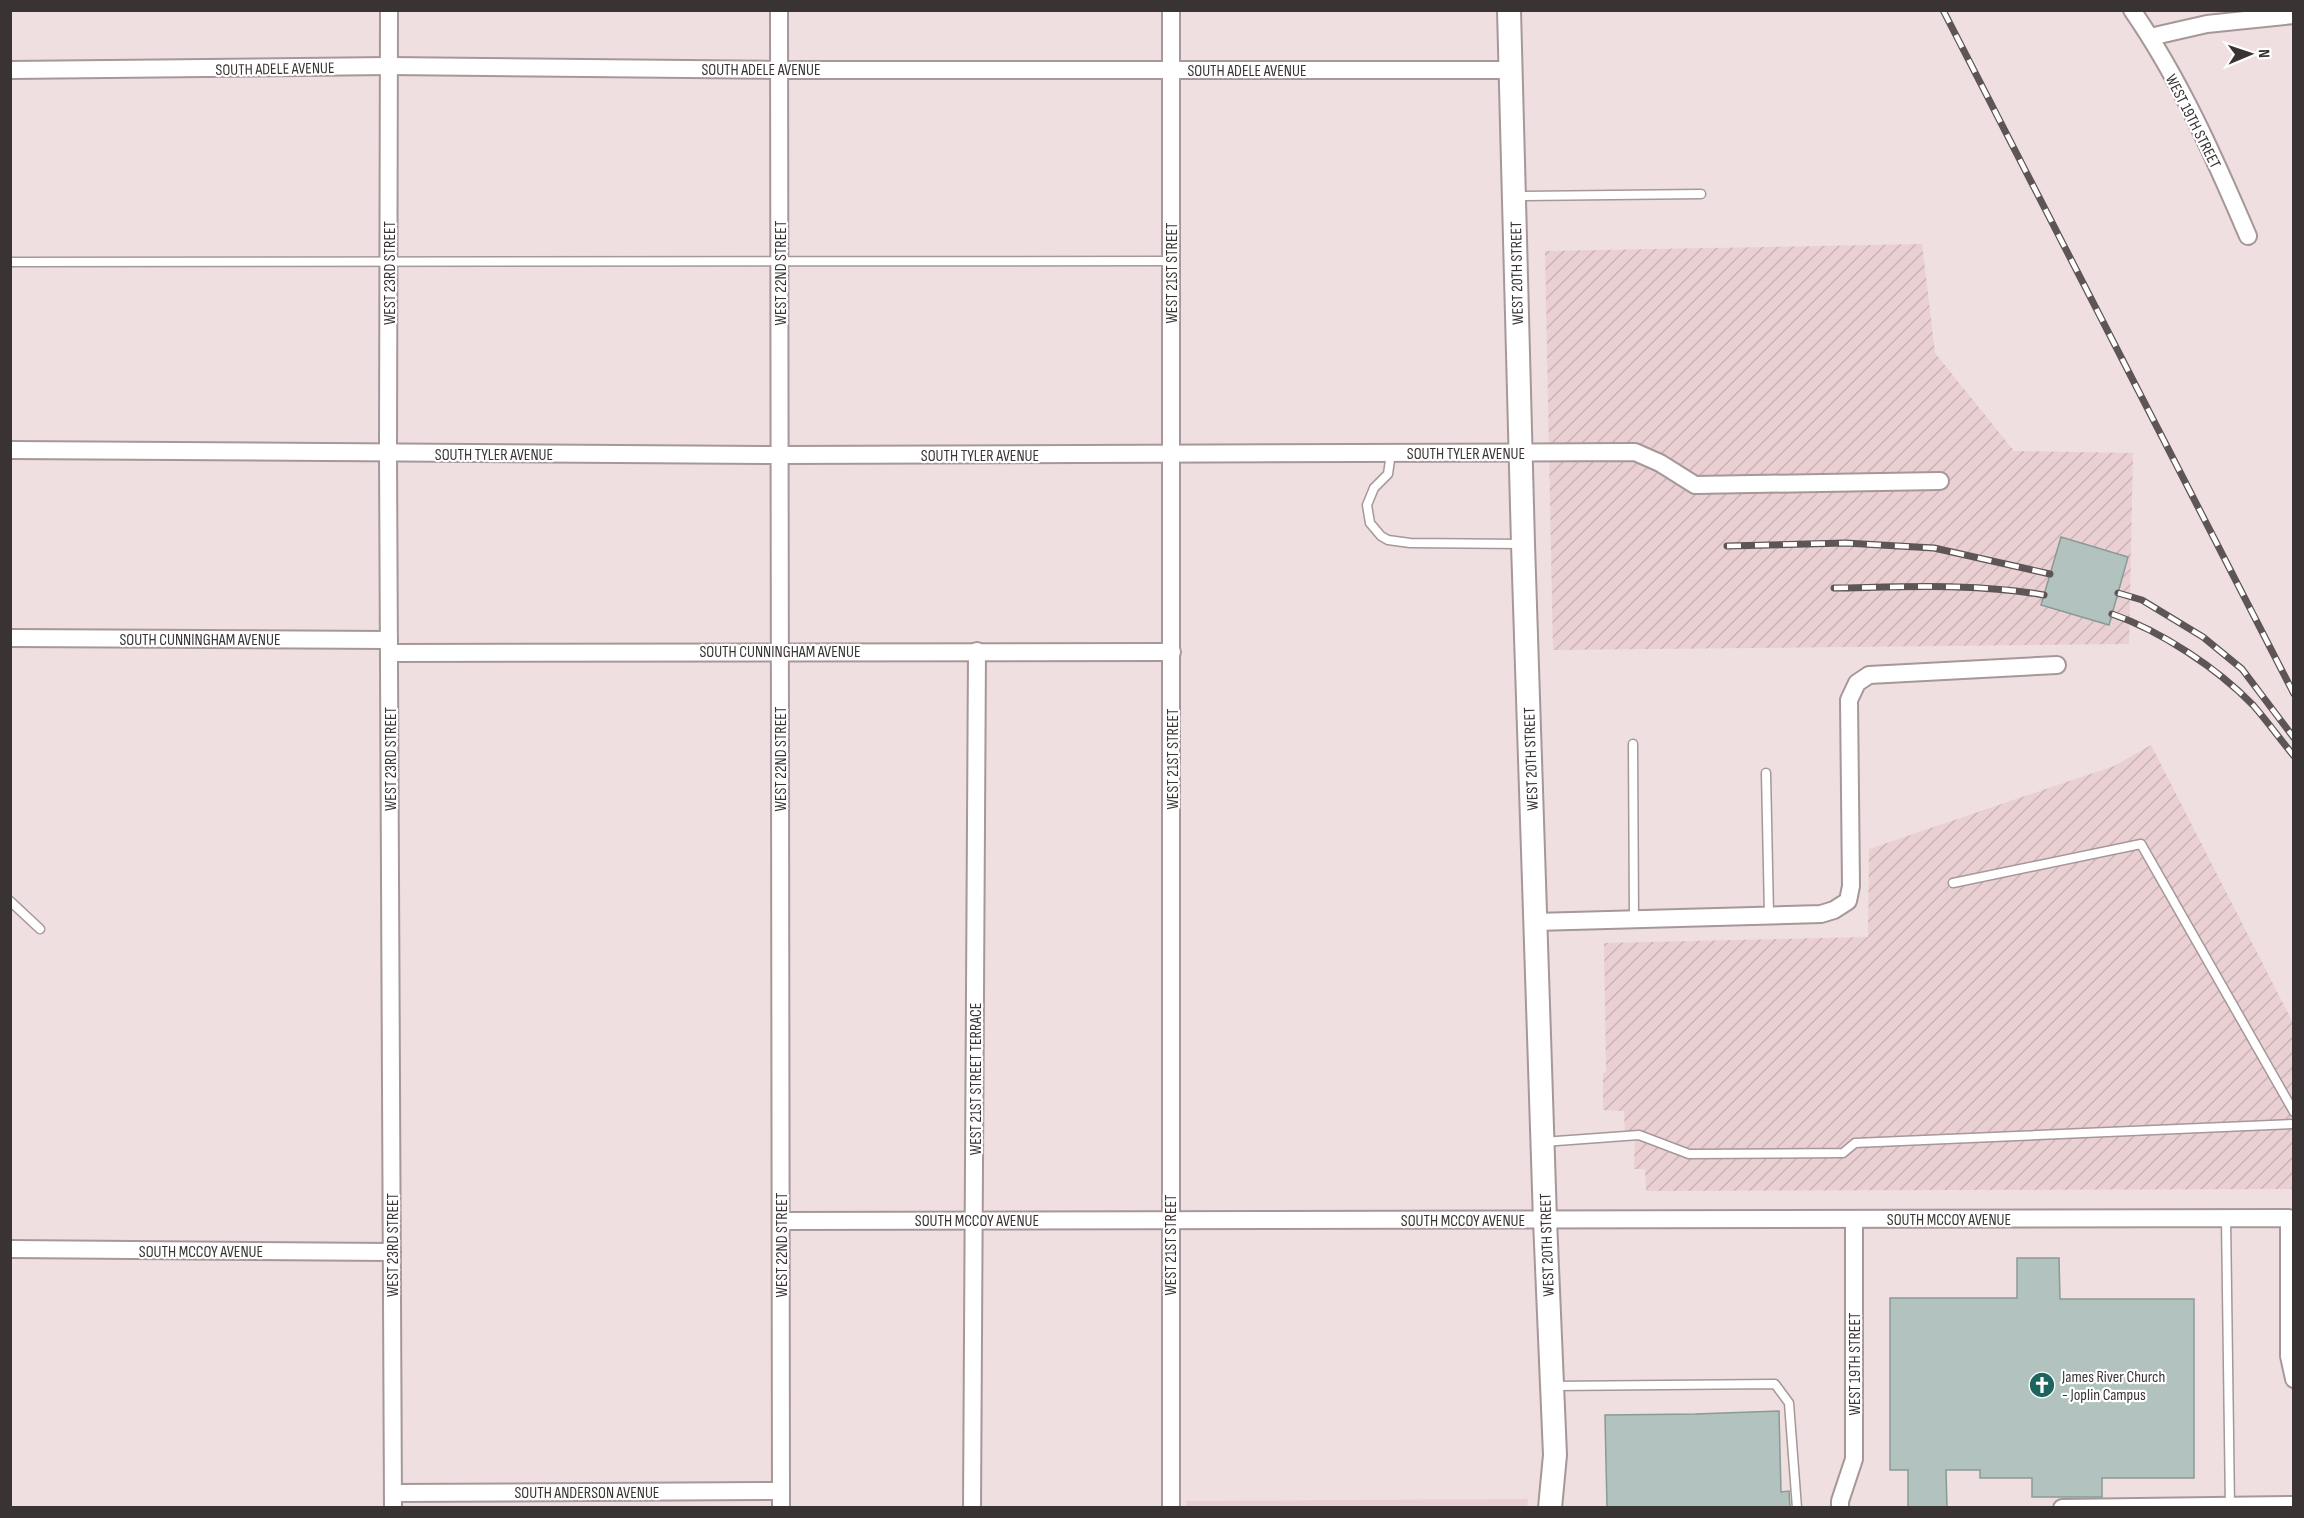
<svg xmlns="http://www.w3.org/2000/svg" width="2304" height="1518" font-family="'Sofia Sans Condensed',sans-serif">
  <style>
    .built { fill: #ead0d2 }
    .industrial { fill: url(#industrial-furrows) }
    .building { fill: #b1c2bf; stroke: #8a9a97; stroke-width: 1.5 }
    .lines { fill: none; stroke-linecap: round; stroke-linejoin: round }
    .service-casing { stroke: #a69798; stroke-width: 11 }
    .minor-casing { stroke: #a69798; stroke-width: 20 }
    .secondary-casing { stroke: #a69798; stroke-width: 26 }
    .service { stroke: #fff; stroke-width: 8 }
    .minor { stroke: #fff; stroke-width: 16 }
    .secondary { stroke: #fff; stroke-width: 22 }
    .rail-casing { stroke: #5e5556; stroke-width: 7 }
    .rail { stroke: #fff; stroke-width: 4.5; stroke-dasharray: 14; stroke-linecap: butt }
    .labels { text-anchor: middle; stroke-width: 4.5; stroke-linejoin: round; paint-order: stroke }
    .street-label { font-size: 16px; fill: #3a3334; stroke: #fff }
    .poi-label { font-size: 16px; fill: #3a3334; stroke: #fff; text-anchor: start }
  </style>
  <defs>
    <pattern id="industrial-furrows" width="10" height="10" patternUnits="userSpaceOnUse" patternTransform="scale(1.5)"><rect width="10" height="10" fill="#ead0d2"/><path d="M-1 1l2-2M0 10L10 0M9 11l2-2" fill="none" stroke="#c9b3b5"/></pattern>
  </defs>
  <rect width="100%" height="100%" fill="#f0dfe0"/>
  <polygon class="built" points="1528,1499 1527,1508 1186,1507 1186,1501"/>
  <g class="industrial">
    <polygon points="1922,244 1935,353 2014,451 2133,453 2129,644 1553,650 1545,251"/>
    <polygon points="2151,745 2293,1023 2293,1189 1646,1191 1645,1169 1634,1169 1635,1131 1625,1131 1624,1111 1603,1110 1603,1073 1606,1072 1604,943 1868,937 1869,849 2114,766"/>
  </g>
  <g class="building">
    <polygon points="2061,537 2128,557 2109,625 2041,605"/>
    <polygon points="2017,1258 2059,1258 2060,1299 2194,1299 2194,1478 2102,1478 2102,1497 2032,1497 2032,1478 1980,1478 1980,1470 1946,1470 1947,1508 1908,1508 1908,1470 1890,1470 1890,1298 2017,1298"/>
    <polygon points="1779,1411 1781,1492 1789,1491 1790,1508 1607,1508 1605,1415 1695,1414"/>
  </g>
  <g class="lines">
    <g class="service-casing">
      <g id="service">
        <polyline points="1514,196 1701,194"/>
        <polyline points="10,262 1171,261"/>
        <polyline points="1391,453 1388,474 1374,488 1367,505 1370,523 1381,536 1388,540 1410,543 1522,544"/>
        <polyline points="1633,744 1634,919"/>
        <polyline points="1766,773 1769,915"/>
        <polyline points="1953,883 2141,844 2294,1112"/>
        <polyline points="10,901 40,929"/>
        <polyline points="1543,1142 1639,1135 1689,1154 1843,1153 1855,1143 2294,1124"/>
        <polyline points="2226,1218 2230,1508"/>
        <polyline points="1553,1386 1775,1384 1789,1403 1797,1508"/>
      </g>
    </g>
    <g class="minor-casing">
      <g id="minor">
        <polyline points="389,10 388,453 393,1508"/>
        <polyline points="779,10 781,1508"/>
        <path d="M2132,10C2180,79 2215,159 2248,236"/>
        <polyline points="2150,37 2207,24 2294,15"/>
        <polyline points="10,70 389,66 779,70 1511,70"/>
        <polyline points="10,450 780,455 1635,452 1660,463 1695,485 1940,481"/>
        <polyline points="10,638 389,640"/>
        <polyline points="389,653 1172,652"/>
        <polyline points="1535,922 1821,914 1834,910 1848,901 1851,886 1849,700 1857,683 1869,675 2057,665"/>
        <polyline points="781,1221 2289,1218 2289,1356 2294,1379"/>
        <polyline points="10,1249 392,1252"/>
        <polyline points="393,1493 781,1491"/>
        <polyline points="972,1508 977,651"/>
        <polyline points="1171,1508 1171,10"/>
        <polyline points="1840,1508 1840,1501 1854,1459 1854,1219"/>
        <polyline points="2062,1508 2294,1505"/>
      </g>
    </g>
    <g class="secondary-casing">
      <polyline id="secondary" points="1509,10 1523,544 1545,1220 1555,1455 1550,1508"/>
    </g>
    <use href="#service" class="service"/>
    <use href="#minor" class="minor"/>
    <use href="#secondary" class="secondary"/>
    <g class="rail-casing">
      <g id="rail">
        <polyline points="1943,10 2294,694"/>
        <polyline points="1727,546 1845,543 1934,548 2050,574"/>
        <path d="M1834,588C1904,587 1975,583 2044,595"/>
        <polyline points="2118,593 2142,600 2203,637 2242,669 2294,738"/>
        <path d="M2112,614C2161,631 2217,668 2253,705C2267,721 2280,739 2294,756"/>
      </g>
    </g>
    <use href="#rail" class="rail"/>
  </g>
  <defs>
    <g id="church-disc" transform="scale(1.35)"><circle r="9.5" fill="#1b655e" stroke="#fff"/><path d="M-1.2-6h2.4v3.5h3.3v2.4h-3.3V6h-2.4V-.1h-3.3v-2.4h3.3Z" fill="#fff"/></g>
  </defs>
  <g fill-rule="evenodd">
    <use href="#church-disc" x="2042" y="1385"/>
  </g>
  <g class="labels">
    <g class="street-label">
      <text transform="translate(275 68) rotate(-1)" y="6">SOUTH ADELE AVENUE</text>
      <text x="761" y="75">SOUTH ADELE AVENUE</text>
      <text x="1247" y="76">SOUTH ADELE AVENUE</text>
      <text transform="translate(2194 121) rotate(63)" y="6">WEST 19TH STREET</text>
      <text transform="translate(389 273) rotate(-90)" y="6">WEST 23RD STREET</text>
      <text transform="translate(780 273) rotate(-90)" y="6">WEST 22ND STREET</text>
      <text transform="translate(1171 273) rotate(-90)" y="6">WEST 21ST STREET</text>
      <text transform="translate(1516 273) rotate(-91)" y="6">WEST 20TH STREET</text>
      <text x="1466" y="459">SOUTH TYLER AVENUE</text>
      <text x="494" y="460">SOUTH TYLER AVENUE</text>
      <text x="980" y="461">SOUTH TYLER AVENUE</text>
      <text x="200" y="645">SOUTH CUNNINGHAM AVENUE</text>
      <text x="780" y="657">SOUTH CUNNINGHAM AVENUE</text>
      <text transform="translate(390 759) rotate(-90)" y="6">WEST 23RD STREET</text>
      <text transform="translate(780 759) rotate(-90)" y="6">WEST 22ND STREET</text>
      <text transform="translate(1172 759) rotate(-90)" y="6">WEST 21ST STREET</text>
      <text transform="translate(1530 759) rotate(-92)" y="6">WEST 20TH STREET</text>
      <text transform="translate(975 1079) rotate(-90)" y="6">WEST 21ST STREET TERRACE</text>
      <text x="1949" y="1225">SOUTH MCCOY AVENUE</text>
      <text x="977" y="1226">SOUTH MCCOY AVENUE</text>
      <text x="1463" y="1226">SOUTH MCCOY AVENUE</text>
      <text transform="translate(392 1245) rotate(-90)" y="6">WEST 23RD STREET</text>
      <text transform="translate(781 1245) rotate(-90)" y="6">WEST 22ND STREET</text>
      <text transform="translate(1170 1245) rotate(-90)" y="6">WEST 21ST STREET</text>
      <text transform="translate(1546 1245) rotate(-92)" y="6">WEST 20TH STREET</text>
      <text x="201" y="1257">SOUTH MCCOY AVENUE</text>
      <text transform="translate(1854 1364) rotate(-90)" y="6">WEST 19TH STREET</text>
      <text x="587" y="1498">SOUTH ANDERSON AVENUE</text>
    </g>
    <g class="poi-label">
      <text x="2062" y="1382">James River Church<tspan x="2062" dy="18">- Joplin Campus</tspan></text>
    </g>
  </g>
  <rect width="2304" height="1518" fill="none" stroke="#3a3334" stroke-width="24"/>
  <g transform="translate(2250 54) rotate(88)" stroke="#ffffff" stroke-width="4.5" paint-order="stroke">
  <path d="M0-4.5L10 22L0 15L-10 22Z" fill="#3a3334"/>
  <text y="-9" font-size="16" font-weight="bold" text-anchor="middle" fill="#3a3334">N</text>
  </g>
</svg>
